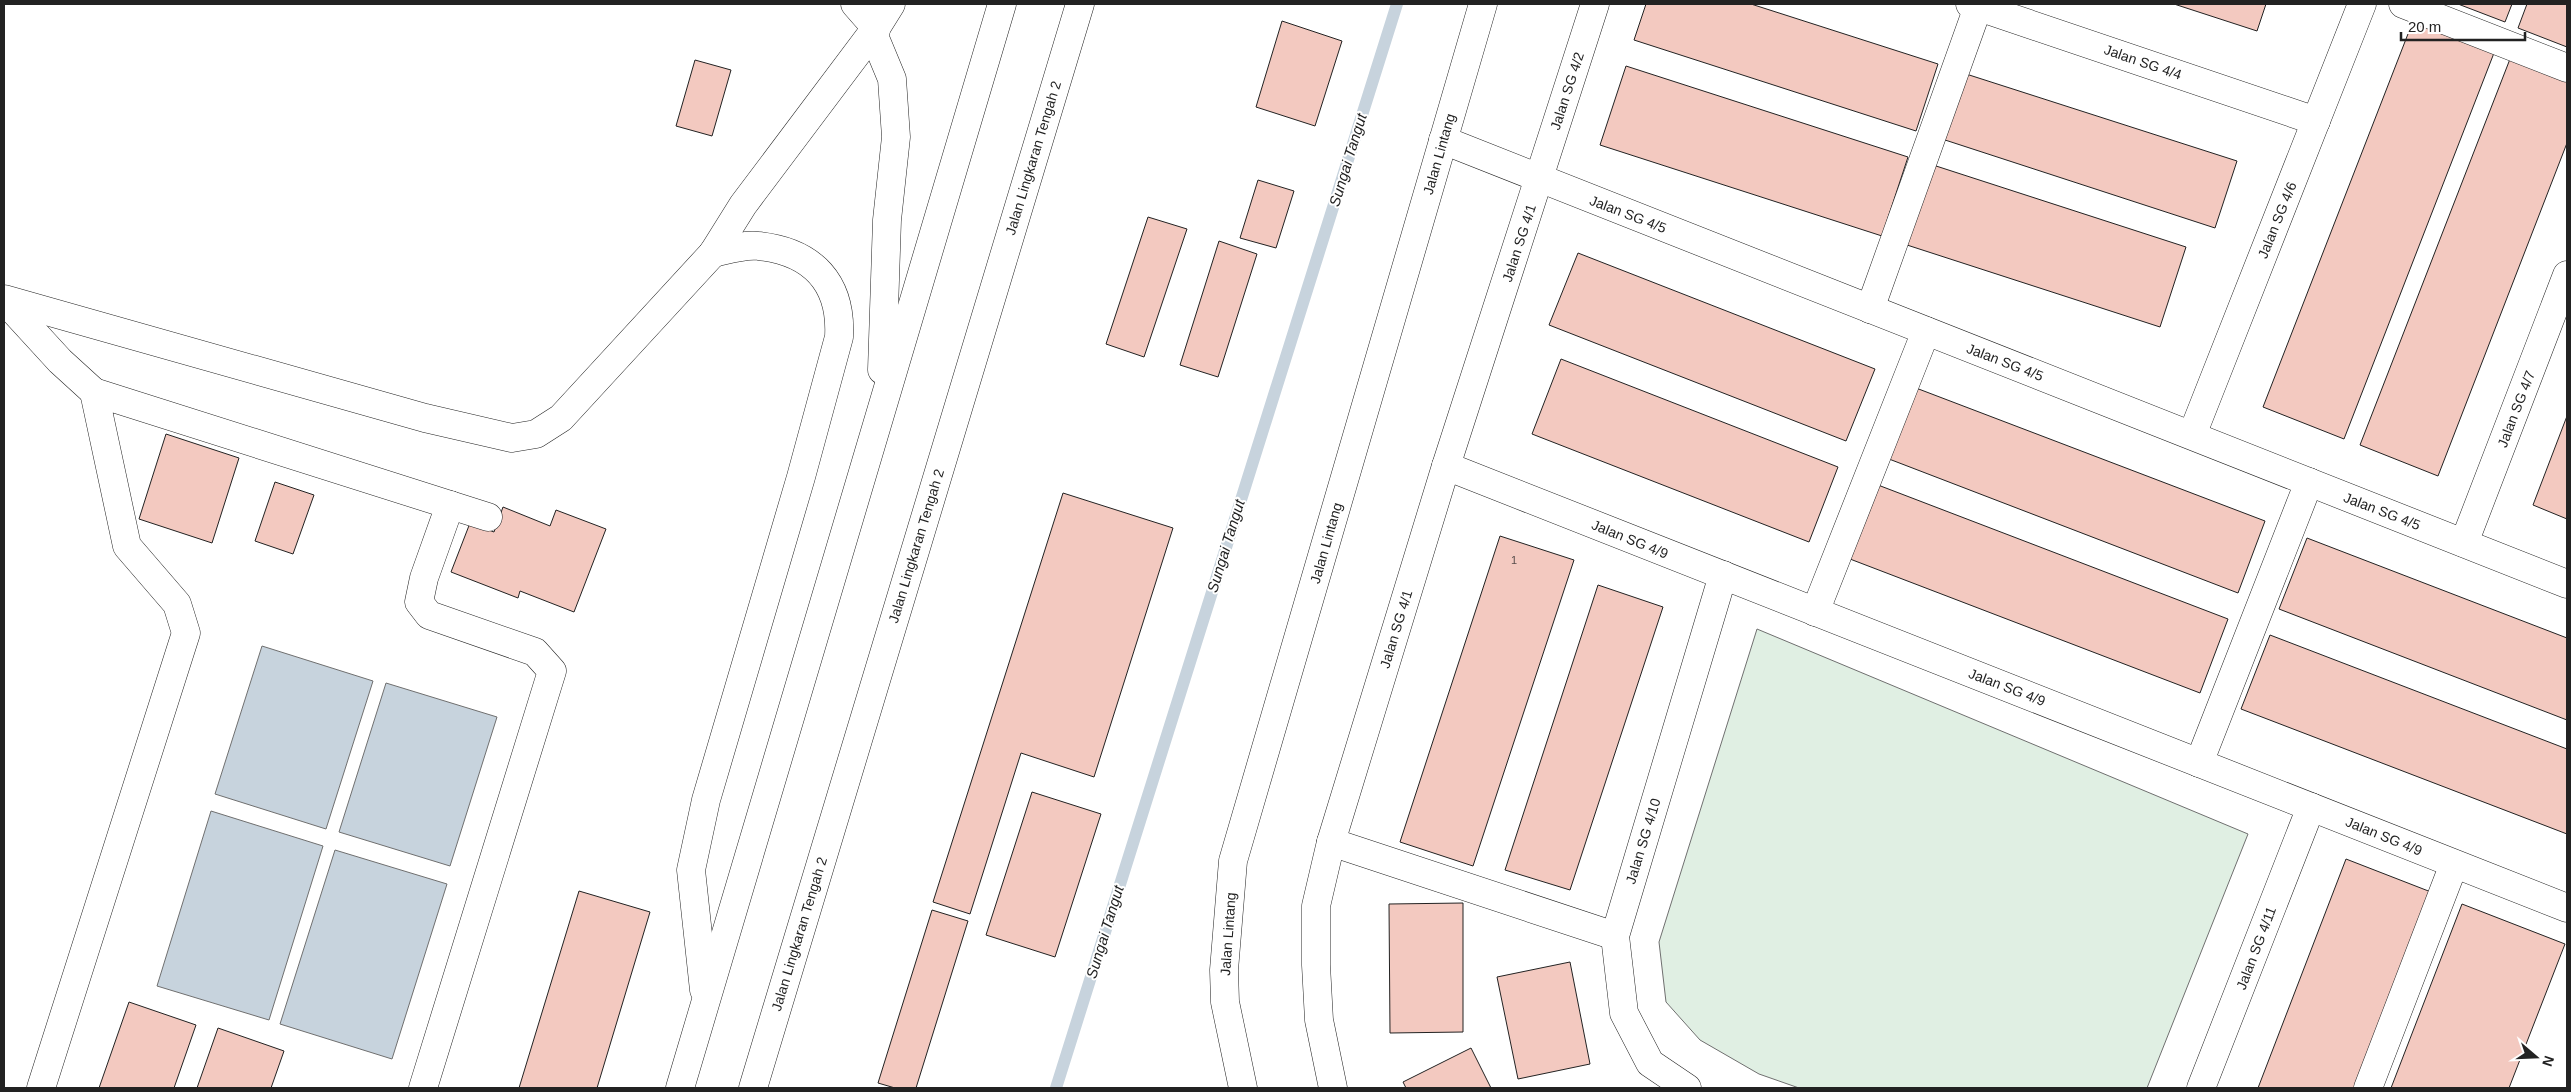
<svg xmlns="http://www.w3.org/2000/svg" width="2571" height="1092" font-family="Arial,sans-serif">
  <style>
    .green { fill: #e0efe3; stroke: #6f6f6f }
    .water { fill: #c7d3dd; stroke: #6f6f6f }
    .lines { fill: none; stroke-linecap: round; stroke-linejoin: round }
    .stream { stroke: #c7d3dd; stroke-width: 12 }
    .building { fill: #f3c9c0; stroke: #222 }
    .minor-casing { stroke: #222; stroke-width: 29 }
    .highway-casing { stroke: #222; stroke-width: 29 }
    .minor { stroke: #fff; stroke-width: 28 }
    .highway { stroke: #fff; stroke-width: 28 }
    .labels { text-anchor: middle; stroke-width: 4; stroke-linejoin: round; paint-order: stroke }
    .number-label { font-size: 11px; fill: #564c4a }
    .street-label { font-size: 14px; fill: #222; stroke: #fff }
    .water-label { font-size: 15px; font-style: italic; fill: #222; stroke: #fff }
  </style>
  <rect width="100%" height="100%" fill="#fff"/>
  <polygon class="green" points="1757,629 2248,834 2147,1088 1799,1088 1759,1074 1700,1040 1666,1002 1659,942"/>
  <g class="water">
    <polygon points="262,646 373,681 326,829 215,794"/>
    <polygon points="386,683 497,717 450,866 339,832"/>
    <polygon points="211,811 323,846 269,1020 157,986"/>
    <polygon points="335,850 447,884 392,1059 280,1024"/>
  </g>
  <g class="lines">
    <polyline class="stream" points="1056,1088 1397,4"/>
  </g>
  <g class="building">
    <polygon points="1646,4 1751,4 1938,64 1916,131 1634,40"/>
    <polygon points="2174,4 2266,4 2257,31"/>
    <polygon points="2458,4 2512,4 2505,22"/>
    <polygon points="2527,4 2567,4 2567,47 2518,28"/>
    <polygon points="1282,21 1342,41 1315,126 1256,107"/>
    <polygon points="2413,21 2494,53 2344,439 2263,407"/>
    <polygon points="2510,59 2567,81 2567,143 2438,476 2360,445"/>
    <polygon points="695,60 731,70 712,136 676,126"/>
    <polygon points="1626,66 1908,157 1882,236 1600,145"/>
    <polygon points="1963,73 2237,161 2215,228 1942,139"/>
    <polygon points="1933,165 2186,247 2160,327 1907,245"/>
    <polygon points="1258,180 1294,191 1276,248 1240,238"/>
    <polygon points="1148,217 1187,229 1144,357 1106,344"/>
    <polygon points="1219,241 1257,254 1218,377 1180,365"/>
    <polygon points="1578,253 1875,369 1846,441 1549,325"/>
    <polygon points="1561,359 1838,467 1809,542 1532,434"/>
    <polygon points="1916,388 2265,521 2238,593 1889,459"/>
    <polygon points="2567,416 2567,519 2533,505"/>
    <polygon points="166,434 239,458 212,543 139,519"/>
    <polygon points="275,482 314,495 293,554 255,541"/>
    <polygon points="1878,485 2228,619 2200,693 1850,559"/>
    <polygon points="1063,493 1173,528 1094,777 1021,753 970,914 933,902"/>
    <polygon points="503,507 550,526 556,510 606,529 574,612 520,591 518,598 451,572 470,523 494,532"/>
    <polygon points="1500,536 1574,560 1473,866 1400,842"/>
    <polygon points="2307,538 2567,638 2567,720 2279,609"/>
    <polygon points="1598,585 1663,607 1570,890 1505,870"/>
    <polygon points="2270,635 2567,749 2567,834 2241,709"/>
    <polygon points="1032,792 1101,814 1055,957 986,935"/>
    <polygon points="2346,859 2431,892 2355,1088 2258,1088"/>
    <polygon points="579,891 650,912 597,1088 519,1088"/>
    <polygon points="1463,903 1463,1032 1390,1033 1389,904"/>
    <polygon points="2462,904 2565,944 2509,1088 2391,1088"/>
    <polygon points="932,910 968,921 916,1088 895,1088 878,1083"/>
    <polygon points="1570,962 1590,1064 1518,1079 1497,977"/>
    <polygon points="129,1002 196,1025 174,1088 99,1088"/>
    <polygon points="218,1028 284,1051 271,1088 197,1088"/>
    <polygon points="1471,1048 1491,1088 1406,1088 1403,1082"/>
  </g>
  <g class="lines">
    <g class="minor-casing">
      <g id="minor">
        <polyline points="1970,4 2316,121"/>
        <polyline points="2403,4 2567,68"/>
        <polyline points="1443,140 2567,584"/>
        <polyline points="4,299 425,418 512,438 536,434 561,418 713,253"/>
        <polyline points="4,300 60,361 94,392"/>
        <polyline points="1870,309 1979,4"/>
        <polyline points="2192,435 2362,4"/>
        <polyline points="1446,466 2567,908"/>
        <polyline points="2464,543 2567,275"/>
        <polyline points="1815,612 1926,331"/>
        <polyline points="2199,763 2309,482"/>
        <polyline points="1331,842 1615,936"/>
        <polyline points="41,1088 186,633 177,604 127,546 94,392 488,517"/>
        <polyline points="423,1088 552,671 535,652 429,615 419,602 424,578 450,505"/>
        <polyline points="1243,1088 1225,1002 1224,970 1233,861 1483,4"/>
        <polyline points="1333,1088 1319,1020 1316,965 1316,906 1331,842 1446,466 1595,4"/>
        <polyline points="1687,1088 1650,1063 1624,1013 1615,936 1723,575"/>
        <polyline points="2201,1088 2311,807"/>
        <polyline points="2368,1088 2454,864"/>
      </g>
    </g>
    <g class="highway-casing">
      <g id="highway">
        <polyline points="855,4 876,28 875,38 892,79 896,137 887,220 882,370"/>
        <polyline points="713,253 743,205 876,28 891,4"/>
        <path d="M704,990L691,870L706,800L801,477L839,337C842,283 813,252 759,246C745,244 727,250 713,253"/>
        <polyline points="680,1088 1002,4"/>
        <polyline points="753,1088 1080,4"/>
      </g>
    </g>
    <use href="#minor" class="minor"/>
    <use href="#highway" class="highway"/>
  </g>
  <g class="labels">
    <g class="number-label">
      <text x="1514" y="564">1</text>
    </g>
    <g class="street-label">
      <text transform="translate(2143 62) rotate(19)" y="5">Jalan SG 4/4</text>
      <text transform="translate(1567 91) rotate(-72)" y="5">Jalan SG 4/2</text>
      <text transform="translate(1439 154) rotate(-74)" y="5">Jalan Lintang</text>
      <text transform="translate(1033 158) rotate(-73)" y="5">Jalan Lingkaran Tengah 2</text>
      <text transform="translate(1628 214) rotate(21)" y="5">Jalan SG 4/5</text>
      <text transform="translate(2277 220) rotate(-68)" y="5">Jalan SG 4/6</text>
      <text transform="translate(1519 243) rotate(-72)" y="5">Jalan SG 4/1</text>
      <text transform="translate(2005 362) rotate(21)" y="5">Jalan SG 4/5</text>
      <text transform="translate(2516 409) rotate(-69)" y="5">Jalan SG 4/7</text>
      <text transform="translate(2382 511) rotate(21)" y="5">Jalan SG 4/5</text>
      <text transform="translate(1630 539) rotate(22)" y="5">Jalan SG 4/9</text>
      <text transform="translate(1326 543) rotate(-74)" y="5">Jalan Lintang</text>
      <text transform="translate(916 546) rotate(-73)" y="5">Jalan Lingkaran Tengah 2</text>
      <text transform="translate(1396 629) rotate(-73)" y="5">Jalan SG 4/1</text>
      <text transform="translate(2007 687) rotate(21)" y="5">Jalan SG 4/9</text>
      <text transform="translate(2384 836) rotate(22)" y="5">Jalan SG 4/9</text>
      <text transform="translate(1643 841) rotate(-73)" y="5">Jalan SG 4/10</text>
      <text transform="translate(799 934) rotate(-73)" y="5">Jalan Lingkaran Tengah 2</text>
      <text transform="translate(1228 934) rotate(-86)" y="5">Jalan Lintang</text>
      <text transform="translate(2256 948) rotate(-69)" y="5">Jalan SG 4/11</text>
    </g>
    <g class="water-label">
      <text transform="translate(1348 160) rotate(-73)" y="5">Sungai Tangut</text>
      <text transform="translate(1226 546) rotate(-73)" y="5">Sungai Tangut</text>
      <text transform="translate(1105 932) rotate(-73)" y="5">Sungai Tangut</text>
    </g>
  </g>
  <rect width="2571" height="1092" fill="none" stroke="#222222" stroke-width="10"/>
  <g transform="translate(2536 1057) rotate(109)" stroke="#ffffff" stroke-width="4" paint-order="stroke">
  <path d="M0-4L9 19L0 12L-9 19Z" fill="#222222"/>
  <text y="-8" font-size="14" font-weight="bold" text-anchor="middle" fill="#222222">N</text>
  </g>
  <path d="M2401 32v8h124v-8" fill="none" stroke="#222222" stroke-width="2.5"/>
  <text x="2408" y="32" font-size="15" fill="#222222" stroke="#ffffff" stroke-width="4" paint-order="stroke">20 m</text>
</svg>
